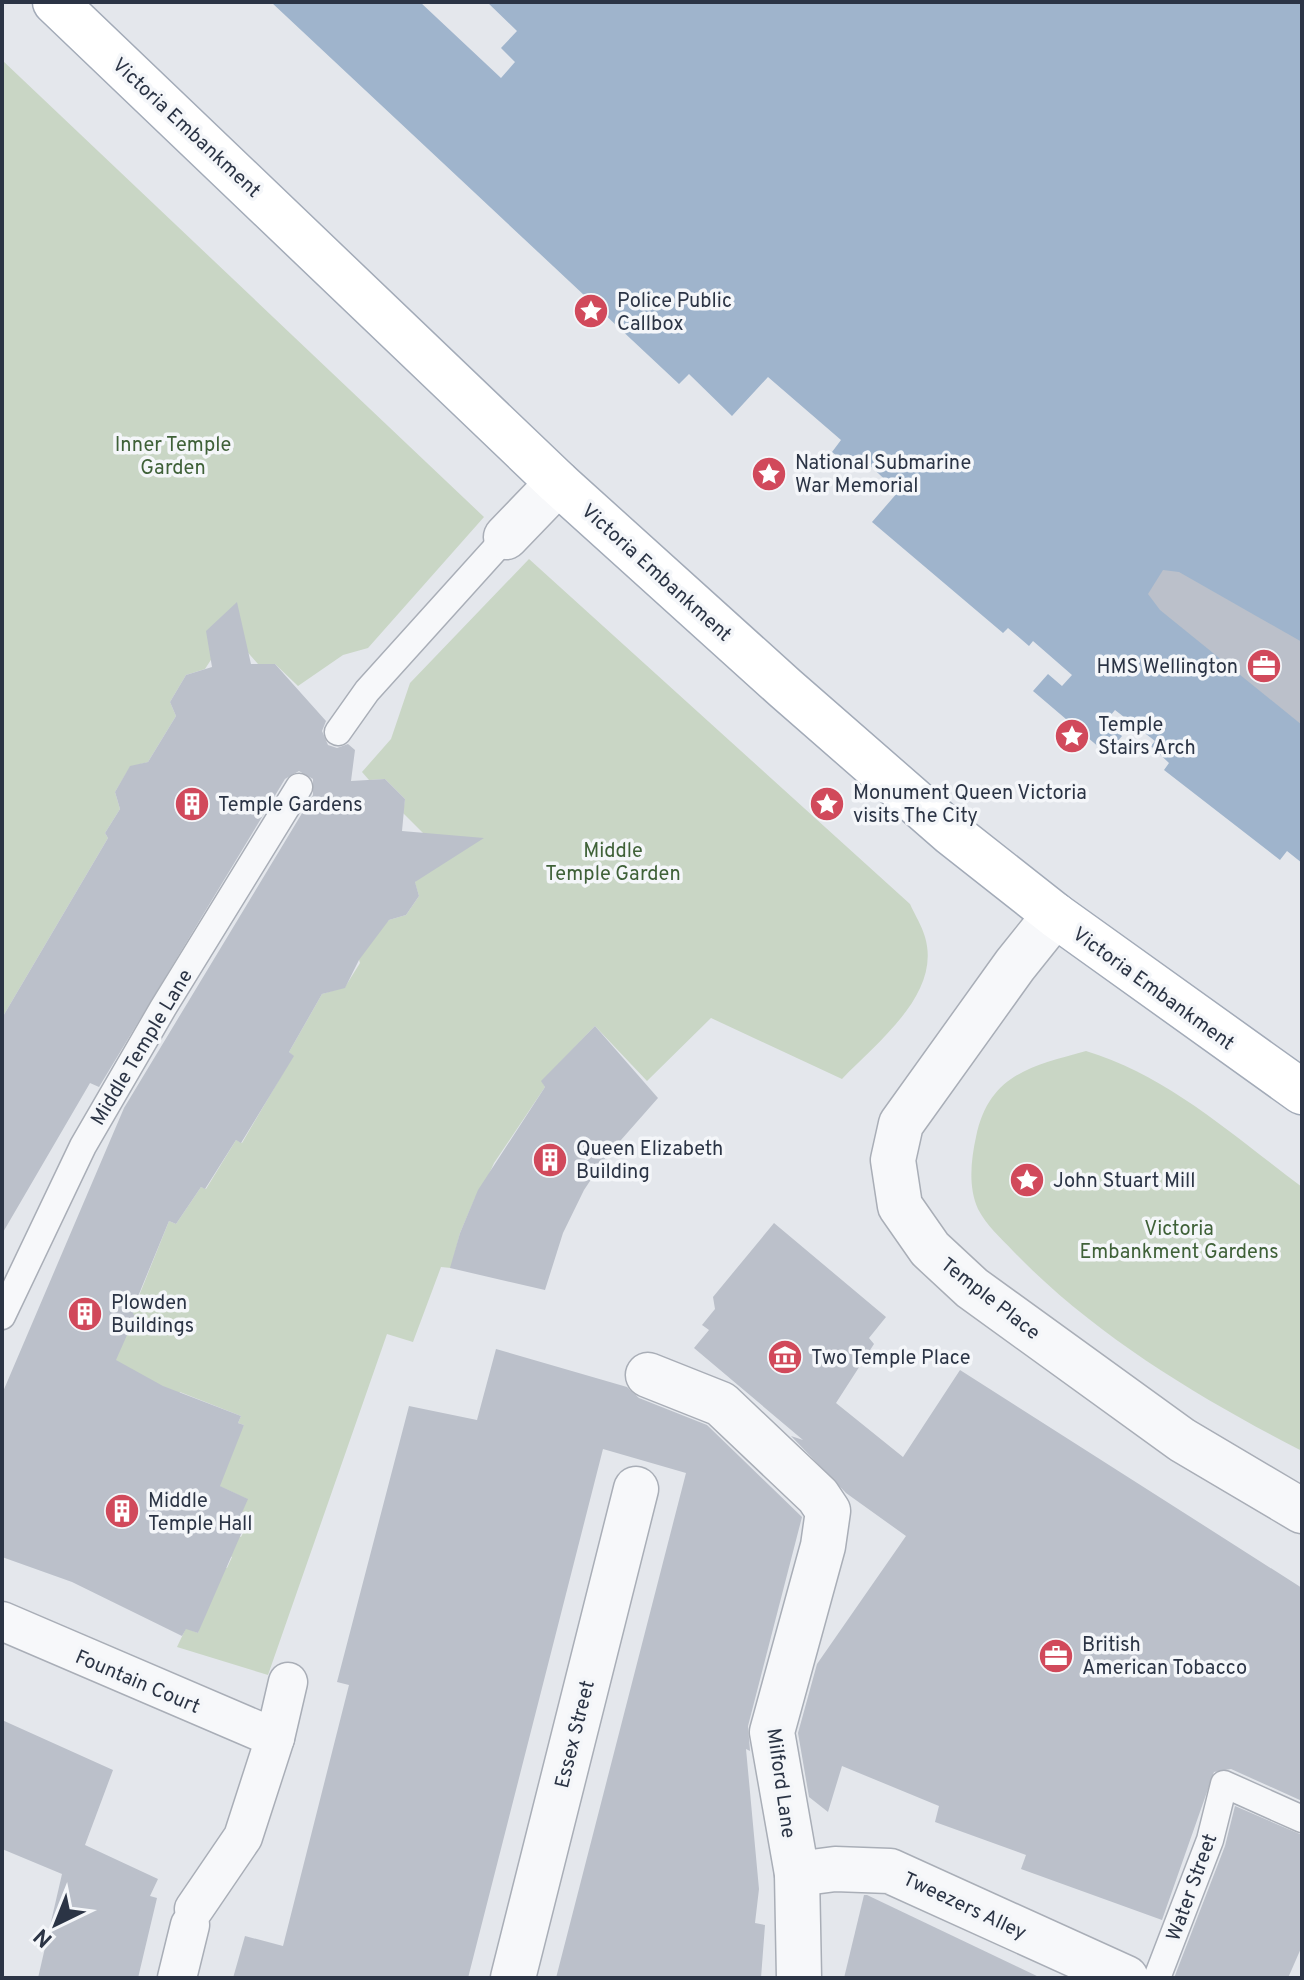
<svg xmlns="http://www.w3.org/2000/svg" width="1304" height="1980" font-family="Overpass,sans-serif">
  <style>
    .green { fill: #c9d6c5 }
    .water { fill: #9fb4cc }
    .pier { fill: #e4e7ec }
    .building { fill: #bbc0ca }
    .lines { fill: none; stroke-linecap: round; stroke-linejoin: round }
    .service-casing { stroke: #a9aeb7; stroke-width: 29 }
    .pedestrian-casing { stroke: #a9aeb7; stroke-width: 41 }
    .minor-casing { stroke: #a9aeb7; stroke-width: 47 }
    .primary-casing { stroke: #a3abb8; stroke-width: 47 }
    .service { stroke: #f7f8fa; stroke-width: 26 }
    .pedestrian { stroke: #f7f8fa; stroke-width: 38 }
    .minor { stroke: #f7f8fa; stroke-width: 44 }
    .primary { stroke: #fff; stroke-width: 44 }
    .labels { text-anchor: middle; stroke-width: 7; stroke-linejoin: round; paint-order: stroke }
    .street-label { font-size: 20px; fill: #2b3445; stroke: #f4f6f9 }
    .poi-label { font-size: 20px; fill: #2b3445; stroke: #f4f6f9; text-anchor: start }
    .park-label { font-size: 20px; fill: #3f6138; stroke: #f4f6f9 }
  </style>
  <rect width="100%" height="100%" fill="#e4e7ec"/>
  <g class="green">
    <polygon points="2,60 484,517 368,648 343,655 298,686 275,664 258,664 243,647 242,626 221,618 208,631 216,652 205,669 186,675 170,702 176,716 148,762 130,767 115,792 120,809 105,833 108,838 2,1018"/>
    <path d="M529,559L910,904C915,915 922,926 925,937C942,994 876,1043 842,1079L711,1018L647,1081L595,1026L542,1081L545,1087L494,1163L478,1199L475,1198L460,1233L451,1268L441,1267L413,1342L387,1334L268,1675L177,1647L186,1628L198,1633L219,1565L227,1568L232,1557L224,1554L233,1533L241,1537L246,1527L238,1522L247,1499L211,1482L244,1425L238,1423L241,1416L180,1392L178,1396L110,1368L169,1221L176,1224L201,1187L206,1189L236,1140L242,1143L293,1056L289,1052L322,994L345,987L360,963L355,946L389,920L406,915L419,896L415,883L425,835L403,813L405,799L385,779L369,780L362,772L391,739L410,683Z"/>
    <path d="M1086,1051C1167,1075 1235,1137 1302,1187V1451C1199,1398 1094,1335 1013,1251C1001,1238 986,1225 978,1209C968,1187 971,1160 976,1137C989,1074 1032,1066 1086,1051Z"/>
  </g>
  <polygon class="water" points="271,2 1302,2 1302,863 1287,851 1280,860 1164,770 1169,763 1151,746 1155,741 1115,710 1105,722 1122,736 1107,754 1033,691 1048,674 1062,686 1072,675 1033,641 1029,646 1008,628 1003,633 872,522 898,492 859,455 848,465 832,452 841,440 768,377 732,416 689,374 679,384"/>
  <polygon class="pier" points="420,2 487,2 517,31 501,48 515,62 501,78"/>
  <g class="building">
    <polygon points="1163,570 1179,572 1302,642 1302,725 1160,610 1148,594"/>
    <polygon points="237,602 251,664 275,664 326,721 322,731 328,745 337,748 348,744 355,750 351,781 385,779 405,799 402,831 484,838 415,882 419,896 406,915 389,920 359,960 345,988 322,994 289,1052 294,1056 241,1143 236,1140 205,1189 201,1187 176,1224 169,1221 132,1311 135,1317 116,1360 163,1386 241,1416 238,1423 244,1425 220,1486 248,1499 238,1522 245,1525 198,1633 186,1629 182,1636 72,1582 2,1557 2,1394 124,1108 313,795 313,779 299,771 285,779 99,1087 90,1083 2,1234 2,1018 108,838 105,833 120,809 115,792 130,766 148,762 176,716 170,702 186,675 212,667 206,631"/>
    <polygon points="595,1026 658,1098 606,1157 584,1190 563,1233 545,1290 450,1268 460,1233 478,1190 545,1087 541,1081"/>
    <polygon points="774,1223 886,1317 869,1338 874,1344 836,1403 903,1457 960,1370 1302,1588 1302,1801 1231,1769 1214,1772 1162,1920 1021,1869 1026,1855 935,1822 939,1806 842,1766 828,1812 809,1797 798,1733 817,1664 906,1536 846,1493 791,1436 803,1440 694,1348 709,1330 702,1325 715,1309 713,1297"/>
    <polygon points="496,1349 627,1387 639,1398 707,1425 802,1517 748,1726 750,1751 746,1749 759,1889 755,1923 765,1925 761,1978 556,1978 686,1473 603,1449 468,1978 233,1978 245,1936 283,1946 349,1685 337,1682 409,1406 477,1420"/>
    <polygon points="2,1720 113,1770 85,1845 158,1879 150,1896 157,1898 138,1978 38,1978 62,1874 2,1849"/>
    <polygon points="1235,1806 1302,1835 1302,1946 1288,1978 1174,1978 1225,1846"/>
    <polygon points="864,1895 867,1895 1041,1978 844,1978"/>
  </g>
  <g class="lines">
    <g class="service-casing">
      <g id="service">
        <polyline points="338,732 367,691 506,537"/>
        <polyline points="2,1316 83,1146 163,1008 299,787"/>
        <polyline points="1157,1978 1210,1840 1224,1784 1302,1819"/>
      </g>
    </g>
    <g class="pedestrian-casing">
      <g id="pedestrian">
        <polyline points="2,1621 275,1738"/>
        <polyline points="194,1909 243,1837 275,1738 288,1682"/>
        <polyline points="177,1978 190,1925"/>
      </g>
    </g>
    <g class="minor-casing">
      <g id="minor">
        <polyline points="506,537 558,483"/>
        <polyline points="1055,915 1015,965 901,1124 893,1160 900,1206 930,1249 972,1288 1182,1440 1302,1511"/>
        <polyline points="648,1375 721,1404 818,1496 828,1511 823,1546 772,1732 797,1874 799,1978"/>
        <polyline points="797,1874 835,1869 890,1871 1126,1978"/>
        <polyline points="513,1978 636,1489"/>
      </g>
    </g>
    <g class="primary-casing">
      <polyline id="primary" points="55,2 558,483 785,688 951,833 1055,915 1302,1092"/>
    </g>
    <use href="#service" class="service"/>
    <use href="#pedestrian" class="pedestrian"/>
    <use href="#minor" class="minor"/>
    <use href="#primary" class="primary"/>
  </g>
  <defs>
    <g id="sight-disc" transform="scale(1.8)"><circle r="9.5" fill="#d1495b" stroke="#f4f6f9"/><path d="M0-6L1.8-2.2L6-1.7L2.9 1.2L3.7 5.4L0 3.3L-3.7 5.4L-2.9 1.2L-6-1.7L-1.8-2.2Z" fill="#fff"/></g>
    <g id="office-disc" transform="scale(1.8)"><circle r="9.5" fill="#d1495b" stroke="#f4f6f9"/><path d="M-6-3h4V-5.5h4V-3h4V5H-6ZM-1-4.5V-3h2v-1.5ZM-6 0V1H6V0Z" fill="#fff"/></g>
    <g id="building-disc" transform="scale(1.8)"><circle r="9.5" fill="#d1495b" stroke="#f4f6f9"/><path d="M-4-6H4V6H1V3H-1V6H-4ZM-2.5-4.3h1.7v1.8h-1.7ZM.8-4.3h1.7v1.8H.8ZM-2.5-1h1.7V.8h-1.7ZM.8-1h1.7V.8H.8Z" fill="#fff"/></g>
    <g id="museum-disc" transform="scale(1.8)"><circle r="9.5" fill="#d1495b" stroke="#f4f6f9"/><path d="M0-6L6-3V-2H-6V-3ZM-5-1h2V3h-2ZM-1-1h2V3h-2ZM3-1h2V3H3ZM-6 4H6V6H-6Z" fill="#fff"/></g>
  </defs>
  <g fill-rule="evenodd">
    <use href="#sight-disc" x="591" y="311"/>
    <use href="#sight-disc" x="769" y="474"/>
    <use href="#office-disc" x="1264" y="666"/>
    <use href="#sight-disc" x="1072" y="736"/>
    <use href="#building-disc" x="192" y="804"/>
    <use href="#sight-disc" x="827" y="804"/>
    <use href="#building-disc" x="550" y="1160"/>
    <use href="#sight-disc" x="1027" y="1180"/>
    <use href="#building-disc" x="85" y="1314"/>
    <use href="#museum-disc" x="785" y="1357"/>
    <use href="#building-disc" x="122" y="1511"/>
    <use href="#office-disc" x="1056" y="1656"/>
  </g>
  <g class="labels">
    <g class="street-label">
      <text transform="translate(187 127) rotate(43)" y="7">Victoria Embankment</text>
      <text transform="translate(657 572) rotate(42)" y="7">Victoria Embankment</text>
      <text transform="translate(1154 988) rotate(36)" y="7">Victoria Embankment</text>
      <text transform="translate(141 1047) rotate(-59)" y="7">Middle Temple Lane</text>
      <text transform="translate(991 1298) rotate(38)" y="7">Temple Place</text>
      <text transform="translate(138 1681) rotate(23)" y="7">Fountain Court</text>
      <text transform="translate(574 1734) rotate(-76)" y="7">Essex Street</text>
      <text transform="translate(782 1783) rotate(82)" y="7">Milford Lane</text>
      <text transform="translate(1191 1887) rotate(-70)" y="7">Water Street</text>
      <text transform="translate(965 1905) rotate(25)" y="7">Tweezers Alley</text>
    </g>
    <g class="poi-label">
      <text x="617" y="307">Police Public<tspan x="617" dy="23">Callbox</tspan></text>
      <text x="795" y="469">National Submarine<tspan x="795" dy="23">War Memorial</tspan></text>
      <text x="1238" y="673" text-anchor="end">HMS Wellington</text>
      <text x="1098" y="731">Temple<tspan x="1098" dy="23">Stairs Arch</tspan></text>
      <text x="853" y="799">Monument Queen Victoria<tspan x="853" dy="23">visits The City</tspan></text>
      <text x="218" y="811">Temple Gardens</text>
      <text x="576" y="1155">Queen Elizabeth<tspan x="576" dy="23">Building</tspan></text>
      <text x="1053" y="1187">John Stuart Mill</text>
      <text x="111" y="1309">Plowden<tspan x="111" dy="23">Buildings</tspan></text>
      <text x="811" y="1364">Two Temple Place</text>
      <text x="148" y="1507">Middle<tspan x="148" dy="23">Temple Hall</tspan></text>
      <text x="1082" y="1651">British<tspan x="1082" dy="23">American Tobacco</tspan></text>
    </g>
    <g class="park-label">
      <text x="173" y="451">Inner Temple<tspan x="173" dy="23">Garden</tspan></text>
      <text x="613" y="857">Middle<tspan x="613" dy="23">Temple Garden</tspan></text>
      <text x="1179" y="1235">Victoria<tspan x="1179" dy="23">Embankment Gardens</tspan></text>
    </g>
  </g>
  <rect width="1304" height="1980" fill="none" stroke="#2b3445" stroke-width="8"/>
  <g transform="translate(56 1924) rotate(223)" stroke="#f4f6f9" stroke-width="6" paint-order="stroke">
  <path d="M0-6L14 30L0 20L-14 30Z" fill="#2b3445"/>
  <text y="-12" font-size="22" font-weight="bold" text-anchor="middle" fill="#2b3445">N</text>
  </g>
</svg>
